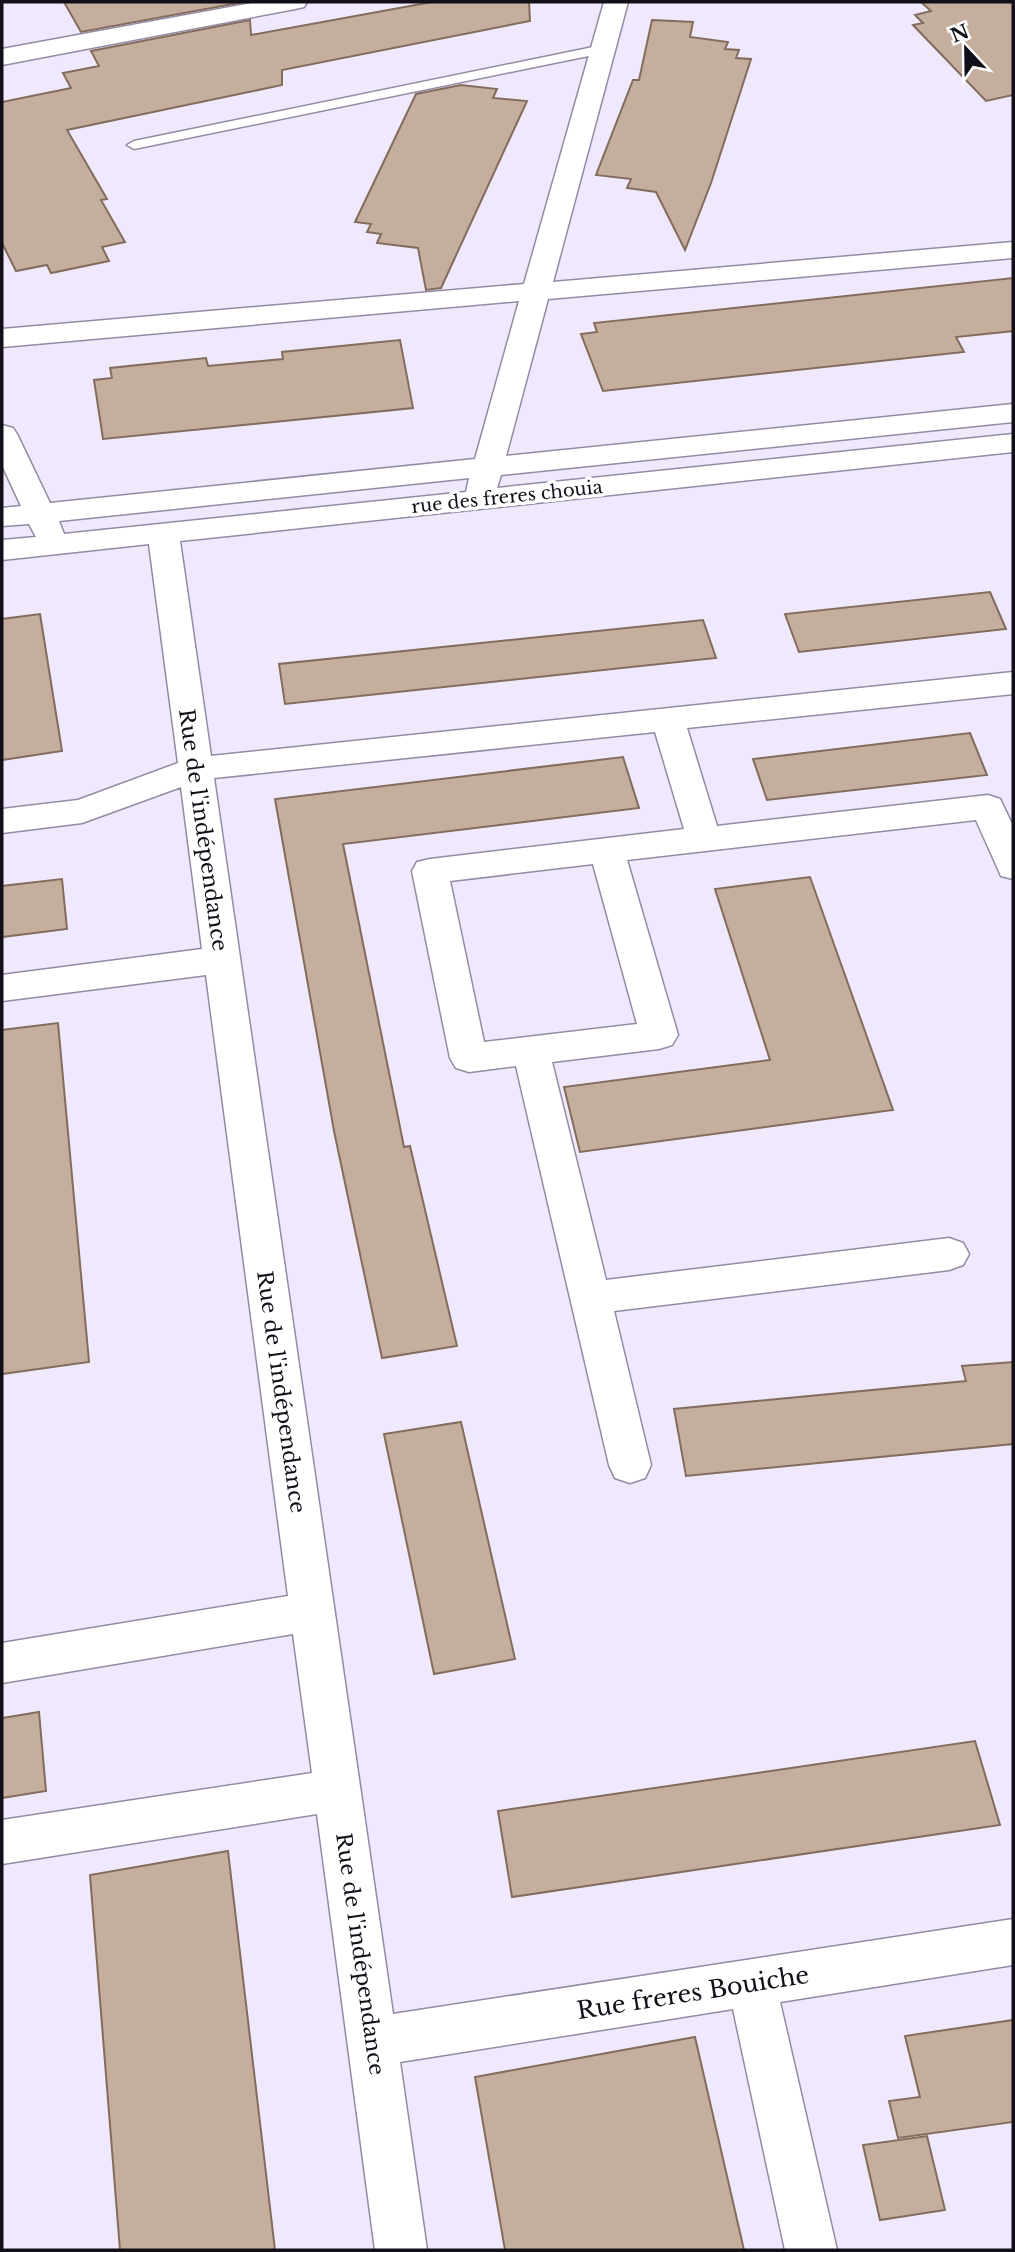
<svg xmlns="http://www.w3.org/2000/svg" width="1015" height="2252" font-family="'Libre Baskerville',serif">
  <style>
    .building { fill: #c5ae9d; stroke: #826d5d; stroke-width: 2 }
    .lines { fill: none; stroke-linecap: round; stroke-linejoin: round }
    .lane-casing { stroke: #948ba3; stroke-width: 3 }
    .street-casing { stroke: #948ba3; stroke-width: 3 }
    .lane { fill: #fff; fill-rule: evenodd }
    .street { fill: #fff; fill-rule: evenodd }
    .labels { text-anchor: middle; stroke-width: 7; stroke-linejoin: round; paint-order: stroke }
    .far-street-label { font-size: 18px; fill: #120f18; stroke: #fff }
    .street-label { font-size: 21px; fill: #120f18; stroke: #fff }
    .near-street-label { font-size: 24px; fill: #120f18; stroke: #fff }
  </style>
  <rect width="100%" height="100%" fill="#f0e8fd"/>
  <g class="building">
    <polygon points="64,2 244,2 81,32"/>
    <polygon points="432,2 529,2 530,21 282,70 282,85 67,130 107,199 101,200 125,242 102,247 109,261 51,273 47,265 16,271 2,243 2,102 71,88 63,73 99,66 91,51 250,20 251,35"/>
    <polygon points="921,2 1013,2 1013,95 986,101 913,25 923,23 915,15 931,11"/>
    <polygon points="652,20 693,22 690,37 728,42 725,49 739,50 736,58 751,59 711,183 685,250 656,192 627,188 631,179 596,175 633,80 639,80"/>
    <polygon points="461,85 497,89 493,98 527,101 441,288 426,290 418,248 377,243 381,234 367,232 371,224 355,222 416,94"/>
    <polygon points="1013,278 1013,331 956,337 964,352 603,391 581,334 597,332 594,323"/>
    <polygon points="400,340 413,408 103,439 94,380 112,378 110,368 206,358 208,366 283,359 282,352"/>
    <polygon points="990,592 1006,629 799,652 785,614"/>
    <polygon points="40,614 62,751 2,760 2,619"/>
    <polygon points="703,620 716,658 285,704 279,664"/>
    <polygon points="970,733 987,775 767,800 753,759"/>
    <polygon points="623,757 639,808 343,844 404,1147 410,1146 457,1346 382,1358 334,1131 275,799"/>
    <polygon points="810,877 893,1110 580,1152 564,1087 770,1060 715,889"/>
    <polygon points="62,879 67,929 2,937 2,886"/>
    <polygon points="58,1023 89,1362 2,1374 2,1030"/>
    <polygon points="1013,1362 1013,1444 686,1476 674,1409 966,1381 962,1366"/>
    <polygon points="461,1422 515,1659 434,1674 384,1434"/>
    <polygon points="39,1712 46,1791 2,1798 2,1718"/>
    <polygon points="975,1741 1000,1825 512,1897 498,1811"/>
    <polygon points="228,1851 275,2250 120,2250 90,1875"/>
    <polygon points="1013,2020 1013,2122 898,2138 889,2101 920,2097 905,2036"/>
    <polygon points="695,2037 744,2250 505,2250 475,2077"/>
    <polygon points="927,2136 945,2210 880,2220 863,2145"/>
  </g>
  <g class="lines">
    <g class="lane-casing">
      <polygon id="lane" points="603,45 608,46 608,52 134,149 127,145 134,141"/>
    </g>
    <g class="street-casing">
      <g id="street">
        <polygon points="257,2 307,2 304,7 295,9 2,65 2,49"/>
        <path d="M604,2H628L553,282L1013,242V258L548,299L506,456L1013,404V422L501,475L497,488L1013,434V452L180,541L211,756L1013,672V694L687,728L717,826L988,795L1000,799L1013,826V879L1001,876L976,820L627,860L678,1035L672,1045L659,1049L552,1062L606,1280L949,1238L963,1243L969,1254L963,1265L949,1270L614,1311L651,1465L645,1478L630,1483L615,1478L609,1465L516,1066L469,1072L456,1068L450,1058L412,871L417,862L430,859L684,829L655,732L214,778L393,2014L1013,1919V1965L780,2002L837,2250H785L733,2009L400,2062L427,2250H375L317,1814L2,1864V1820L312,1773L293,1634L2,1683V1643L288,1596L206,975L2,1001V975L202,949L181,787L82,823L2,833V809L78,800L178,763L149,544L2,560V540L36,537L29,524L2,526V508L21,506L2,465V425L13,428L17,434L50,503L475,459L519,301L2,347V329L524,284ZM469,478L466,492L64,534L59,521ZM593,864L637,1024L484,1042L450,881Z"/>
      </g>
    </g>
    <use href="#lane" class="lane"/>
    <use href="#street" class="street"/>
  </g>
  <g class="labels">
    <g class="far-street-label">
      <text transform="translate(507 497) rotate(-6)" y="6">rue des freres chouia</text>
    </g>
    <g class="street-label">
      <text transform="translate(203 830) rotate(82)" y="7">Rue de l'indépendance</text>
      <text transform="translate(281 1392) rotate(82)" y="7">Rue de l'indépendance</text>
      <text transform="translate(360 1954) rotate(82)" y="7">Rue de l'indépendance</text>
    </g>
    <g class="near-street-label">
      <text transform="translate(693 1993) rotate(-9)" y="8">Rue freres Bouiche</text>
    </g>
  </g>
  <rect width="1015" height="2252" fill="none" stroke="#120f18" stroke-width="7"/>
  <g transform="translate(966 49) rotate(338)" stroke="#ffffff" stroke-width="5" paint-order="stroke">
  <path d="M0-5L12 26L0 18L-12 26Z" fill="#120f18"/>
  <text y="-10" font-size="19" font-weight="bold" text-anchor="middle" fill="#120f18">N</text>
  </g>
</svg>
